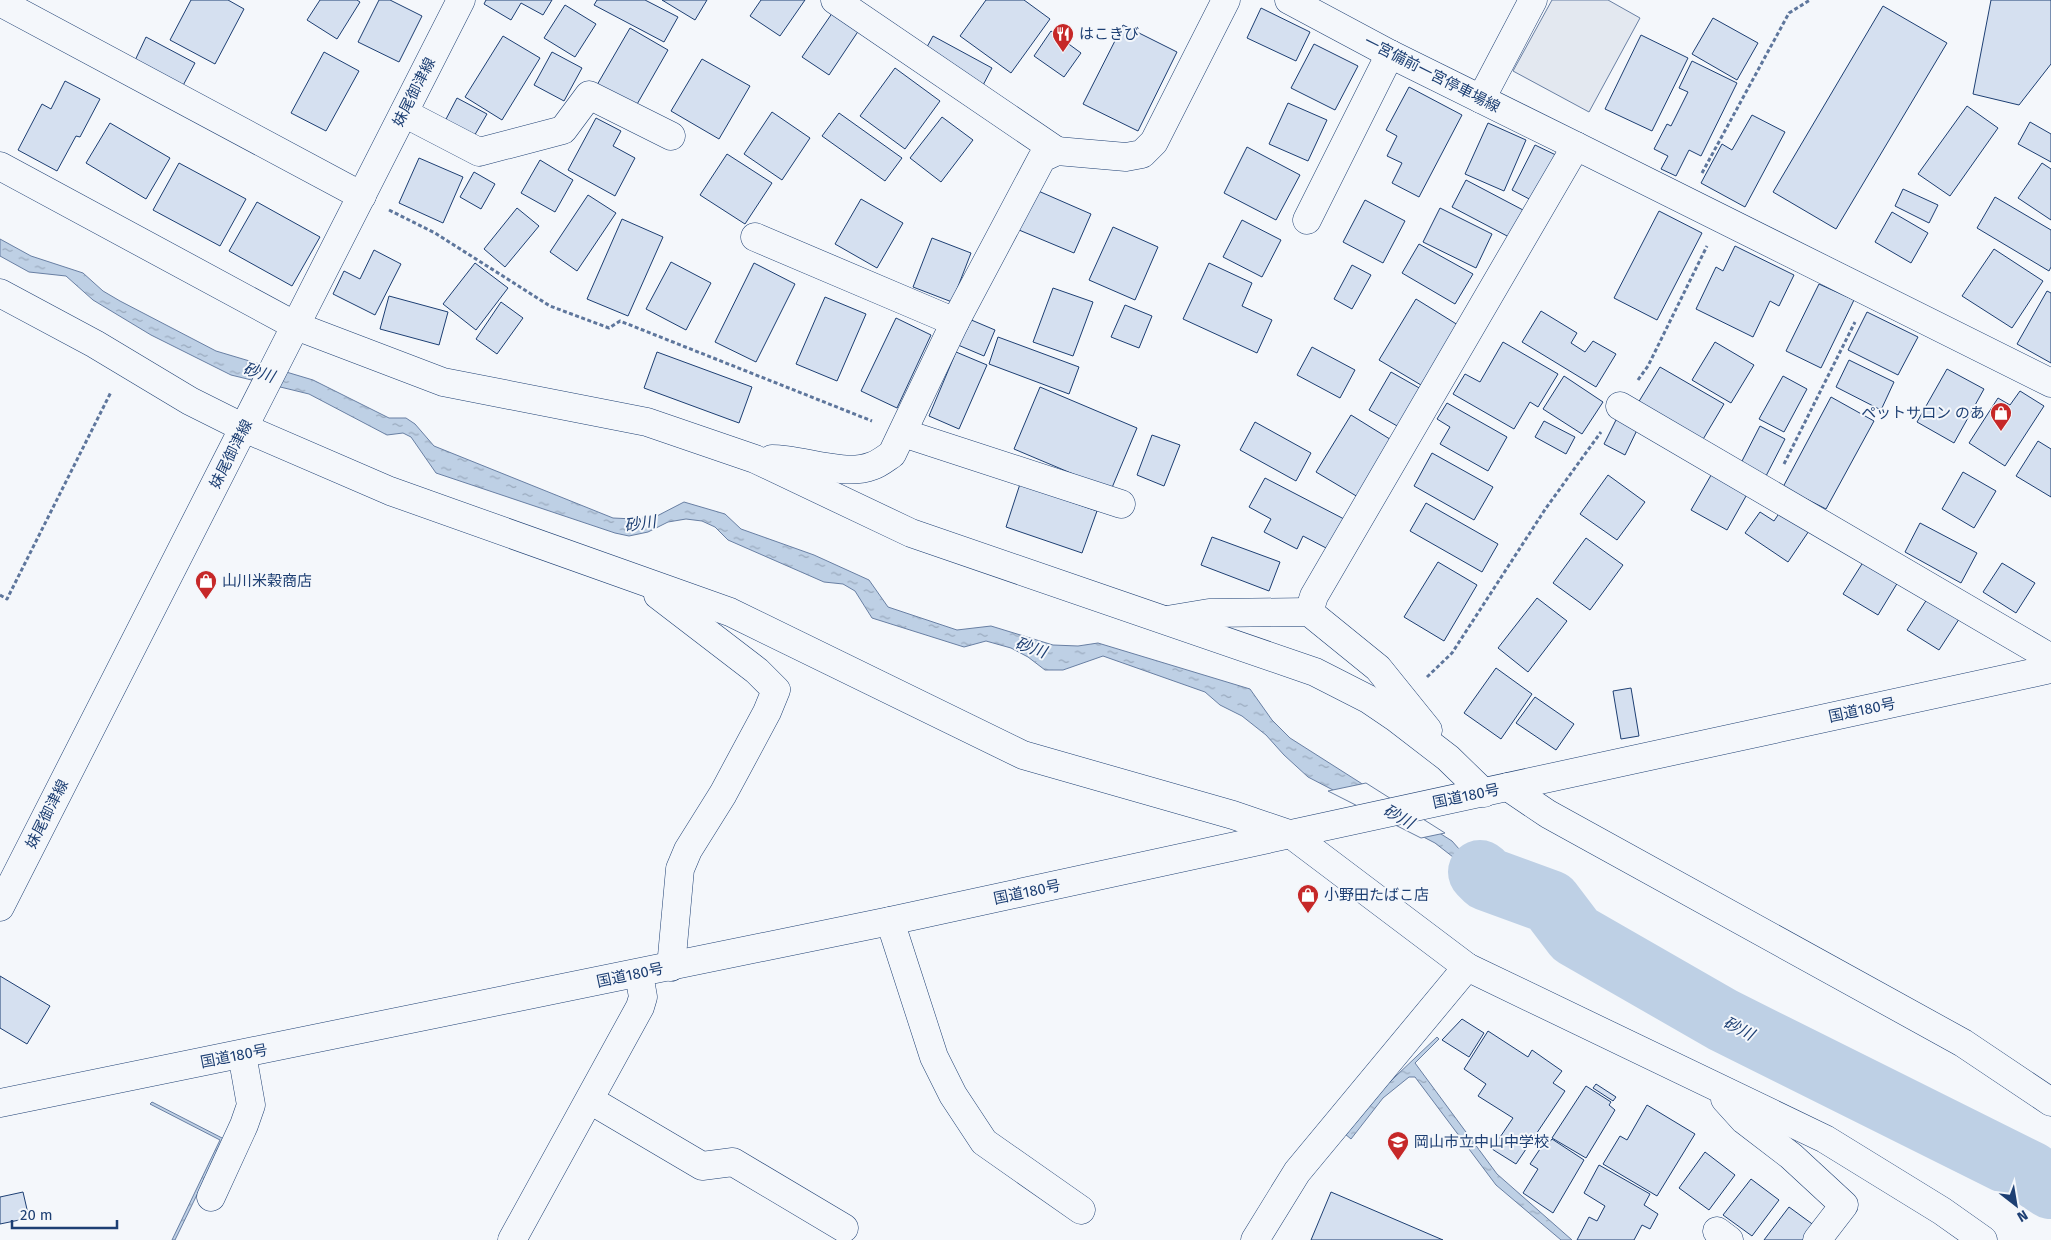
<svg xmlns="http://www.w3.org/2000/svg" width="2051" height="1240" font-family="'Fira Sans','Noto Sans JP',sans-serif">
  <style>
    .parking { fill: #e3e8f0; stroke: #687fa3 }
    .water { fill: url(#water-ripples); stroke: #687fa3 }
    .pier { fill: #f4f7fb; stroke: #687fa3 }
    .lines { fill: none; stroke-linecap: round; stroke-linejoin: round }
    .river { stroke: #bed0e5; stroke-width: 64 }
    .building { fill: #d5e0f0; stroke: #1d3f73 }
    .minor-casing { stroke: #1d3f73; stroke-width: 29 }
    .major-casing { stroke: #1d3f73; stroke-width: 29 }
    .highway-casing { stroke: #1d3f73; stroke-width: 29 }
    .path { stroke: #5e769c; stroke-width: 3; stroke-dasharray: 4 2.5; stroke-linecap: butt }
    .minor { stroke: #f4f7fb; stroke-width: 28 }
    .major { stroke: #f4f7fb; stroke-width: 28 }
    .highway { stroke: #f4f7fb; stroke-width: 28 }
    .labels { text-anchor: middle; stroke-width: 4; stroke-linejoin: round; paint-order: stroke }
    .poi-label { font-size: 15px; fill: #1d3f73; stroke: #f4f7fb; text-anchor: start }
    .street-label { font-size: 15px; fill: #1d3f73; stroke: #f4f7fb }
    .water-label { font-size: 16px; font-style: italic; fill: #1d3f73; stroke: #f4f7fb }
  </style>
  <defs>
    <pattern id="water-ripples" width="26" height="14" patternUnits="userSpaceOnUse" patternTransform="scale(1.25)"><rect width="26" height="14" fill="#bed0e5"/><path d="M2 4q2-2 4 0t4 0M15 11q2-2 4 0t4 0" fill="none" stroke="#9aaabe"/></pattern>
  </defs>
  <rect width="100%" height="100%" fill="#f4f7fb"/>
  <polygon class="parking" points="1552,0 1608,0 1640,18 1589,112 1513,71"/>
  <g class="water">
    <polygon points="0,239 31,256 83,273 103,291 120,301 216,351 313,380 389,418 406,418 415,424 434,446 613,518 634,519 655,517 684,502 725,514 741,529 814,555 869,580 888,607 957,630 991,626 1053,645 1078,646 1098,643 1250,689 1272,720 1290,738 1452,841 1474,866 1484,873 1546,883 1575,903 1553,914 1526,900 1498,892 1435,843 1308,777 1284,755 1266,735 1242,716 1220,705 1205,692 1103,656 1063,670 1045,670 1028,657 1011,648 986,641 964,647 872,618 855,591 843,584 824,582 728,540 715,527 702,521 686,519 668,522 648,532 629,536 615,533 436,473 411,437 403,433 387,435 309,394 231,375 151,335 93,300 66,276 29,272 0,256"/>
    <polygon points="1437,1037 1439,1039 1415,1063 1497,1174 1572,1240 1561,1240 1496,1185 1415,1077 1409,1077 1383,1098 1351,1139 1345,1134 1375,1096"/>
    <polygon points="152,1102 224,1139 175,1240 172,1240 220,1140 150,1104"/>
  </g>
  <polygon class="pier" points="1366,783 1445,833 1421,838 1328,791"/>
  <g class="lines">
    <polyline class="river" points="1480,872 1487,879 1550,902 1575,935 1723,1020 2030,1173 2051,1187"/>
  </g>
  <g class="building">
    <polygon points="191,0 228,0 244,9 215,64 170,40"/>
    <polygon points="320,0 357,0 360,2 337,39 307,20"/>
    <polygon points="379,0 390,0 422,16 399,62 358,42"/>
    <polygon points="486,0 552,0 543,15 521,3 511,20 484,4"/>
    <polygon points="597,0 645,0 678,17 664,42 594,5"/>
    <polygon points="662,0 707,0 695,20"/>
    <polygon points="761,0 805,0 780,36 750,16"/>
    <polygon points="986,0 1024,0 1050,19 1011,73 960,36"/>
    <polygon points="1991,0 2051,0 2051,64 2019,105 1973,94"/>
    <polygon points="565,5 596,24 575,57 544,38"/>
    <polygon points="1883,6 1947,43 1836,229 1773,192"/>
    <polygon points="1261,8 1310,32 1296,61 1247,38"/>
    <polygon points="835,9 861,27 829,75 802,57"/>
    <polygon points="1713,18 1758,43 1737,80 1692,54"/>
    <polygon points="1123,25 1177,52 1138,131 1083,104"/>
    <polygon points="630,28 668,50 636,106 597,85"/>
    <polygon points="1051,31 1081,53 1064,77 1034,56"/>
    <polygon points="1641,35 1688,58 1652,131 1605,109"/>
    <polygon points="503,36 540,58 502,120 465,97"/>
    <polygon points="933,36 992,68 981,89 922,56"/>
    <polygon points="146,37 195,63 179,93 131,69"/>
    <polygon points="1314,44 1358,66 1335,110 1291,88"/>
    <polygon points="324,52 359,71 326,131 291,113"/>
    <polygon points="552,52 582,68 564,101 534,85"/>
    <polygon points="702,59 750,86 719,139 671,111"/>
    <polygon points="1692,61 1737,83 1701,156 1689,150 1676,176 1661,169 1668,156 1654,149 1667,124 1671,126 1688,92 1679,88"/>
    <polygon points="895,68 940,101 905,149 860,116"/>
    <polygon points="65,81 100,99 80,137 76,136 57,171 18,150 42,104 51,109"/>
    <polygon points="1409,87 1462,115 1419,197 1392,183 1402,163 1387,156 1397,136 1386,130"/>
    <polygon points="457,98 487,114 473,138 444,123"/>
    <polygon points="1288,103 1327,120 1308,161 1269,144"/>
    <polygon points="1967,106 1998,128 1950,196 1918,174"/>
    <polygon points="772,112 810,138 782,180 744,154"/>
    <polygon points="839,113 902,158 885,181 822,136"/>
    <polygon points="1752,115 1785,132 1745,207 1701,183 1722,144 1732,150"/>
    <polygon points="942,117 973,140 941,182 910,158"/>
    <polygon points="596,118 621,131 613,146 635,158 615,196 568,170"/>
    <polygon points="2030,122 2051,134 2051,162 2018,144"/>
    <polygon points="110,123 170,158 146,199 86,163"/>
    <polygon points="1488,123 1526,140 1504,191 1465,174"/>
    <polygon points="1535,145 1558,156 1535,202 1512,190"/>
    <polygon points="1247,147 1300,175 1276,220 1224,193"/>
    <polygon points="727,154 772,183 745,224 700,195"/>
    <polygon points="419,158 463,177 443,223 399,203"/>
    <polygon points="540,160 573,180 555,212 521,193"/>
    <polygon points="179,163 246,199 220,246 153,210"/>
    <polygon points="2042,163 2051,169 2051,220 2018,198"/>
    <polygon points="474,172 495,184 481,209 460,197"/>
    <polygon points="1466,180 1523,210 1509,237 1452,207"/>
    <polygon points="1903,189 1938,205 1929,223 1895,206"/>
    <polygon points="1036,190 1091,214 1074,253 1019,230"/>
    <polygon points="588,195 616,213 577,271 550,252"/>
    <polygon points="1995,197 2051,230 2051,267 2049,271 1977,228"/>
    <polygon points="861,199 903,223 877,268 835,244"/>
    <polygon points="1365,200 1405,221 1383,263 1343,242"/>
    <polygon points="257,202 320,237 292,286 229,251"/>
    <polygon points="517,208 539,226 505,267 484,249"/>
    <polygon points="1440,208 1492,234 1476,268 1423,242"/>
    <polygon points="1659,211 1702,233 1657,320 1614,298"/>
    <polygon points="1892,212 1928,233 1911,263 1875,242"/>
    <polygon points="622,219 663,237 628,316 587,299"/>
    <polygon points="1242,220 1281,240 1262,277 1223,257"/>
    <polygon points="1113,227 1158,247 1135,300 1089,280"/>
    <polygon points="932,238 971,253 952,302 913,287"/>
    <polygon points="1419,244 1473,274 1455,304 1402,273"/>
    <polygon points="1735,246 1794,275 1779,306 1770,301 1753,337 1696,309 1716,267 1723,271"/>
    <polygon points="1994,249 2043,281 2012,328 1962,296"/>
    <polygon points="374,250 401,264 375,315 333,294 344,271 360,279"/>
    <polygon points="671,262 711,283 686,330 646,309"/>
    <polygon points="475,263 508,288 476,330 443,304"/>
    <polygon points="754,263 795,284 756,362 715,342"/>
    <polygon points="1209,263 1252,283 1242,306 1272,320 1257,353 1183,319"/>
    <polygon points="1352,265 1371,275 1352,309 1334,299"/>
    <polygon points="1819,284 1854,300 1821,368 1786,351"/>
    <polygon points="1053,288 1093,302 1073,356 1033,342"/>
    <polygon points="2047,291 2051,293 2051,363 2017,344"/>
    <polygon points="389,296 448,312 439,345 380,329"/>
    <polygon points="825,297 866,314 837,381 796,364"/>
    <polygon points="1416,299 1458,325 1421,385 1379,360"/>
    <polygon points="501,302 523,318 497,354 476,339"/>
    <polygon points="1125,305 1152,316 1139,348 1111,337"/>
    <polygon points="1541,311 1577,333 1571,343 1585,352 1593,341 1616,354 1596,387 1522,342"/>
    <polygon points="1867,312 1918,337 1898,375 1848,350"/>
    <polygon points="896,318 931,335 897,408 861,391"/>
    <polygon points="969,319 995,330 984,356 958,345"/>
    <polygon points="998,337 1079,367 1069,394 989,364"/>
    <polygon points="1503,342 1558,374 1538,407 1530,402 1514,429 1453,394 1465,374 1480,382"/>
    <polygon points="1715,342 1754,365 1731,403 1692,380"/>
    <polygon points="1312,347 1355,370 1340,398 1297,375"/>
    <polygon points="657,352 752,387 739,423 644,388"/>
    <polygon points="956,352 987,365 959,429 929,416"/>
    <polygon points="1849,360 1894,382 1881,410 1836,387"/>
    <polygon points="1660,367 1724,404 1702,441 1638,403"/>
    <polygon points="1947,369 1984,389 1954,443 1917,422"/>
    <polygon points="1391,372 1421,389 1399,427 1369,410"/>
    <polygon points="1564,376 1603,402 1582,434 1543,409"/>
    <polygon points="1783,376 1807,389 1784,432 1759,419"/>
    <polygon points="1040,387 1137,428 1111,490 1014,449"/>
    <polygon points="2020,391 2044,406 2005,466 1969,443 1998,398 2010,405"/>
    <polygon points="1831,397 1874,421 1826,509 1783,487"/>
    <polygon points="1447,403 1507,437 1488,471 1440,444 1450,427 1437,419"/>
    <polygon points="1351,415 1393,441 1358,497 1316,472"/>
    <polygon points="1617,418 1638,428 1625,455 1604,444"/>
    <polygon points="1544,421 1575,437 1566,454 1535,437"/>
    <polygon points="1255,422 1311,453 1296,481 1240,450"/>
    <polygon points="1760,426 1785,439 1766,476 1741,463"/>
    <polygon points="1152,435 1180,445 1164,486 1137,475"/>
    <polygon points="2038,441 2051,449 2051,497 2016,476"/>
    <polygon points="1432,453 1493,487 1474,520 1414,486"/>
    <polygon points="1714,470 1750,489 1727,530 1691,510"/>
    <polygon points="1963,472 1996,491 1974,528 1942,509"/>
    <polygon points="1608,475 1645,502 1617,540 1580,514"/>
    <polygon points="1265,478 1344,519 1328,549 1303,536 1297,549 1264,532 1271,519 1249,507"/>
    <polygon points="1020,484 1097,511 1082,553 1006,527"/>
    <polygon points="1426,503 1498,544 1482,572 1410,531"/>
    <polygon points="1784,506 1813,525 1788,562 1745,533 1760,512 1774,521"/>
    <polygon points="1920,523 1977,553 1961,583 1905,552"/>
    <polygon points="1212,537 1280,562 1269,591 1201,565"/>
    <polygon points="1586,538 1623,565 1590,610 1553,583"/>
    <polygon points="1867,556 1901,577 1878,615 1843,594"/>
    <polygon points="1438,562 1477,585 1444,641 1404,617"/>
    <polygon points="2002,563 2035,583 2016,613 1983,592"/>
    <polygon points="1931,593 1963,613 1939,650 1907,630"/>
    <polygon points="1537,598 1567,621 1528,672 1498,648"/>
    <polygon points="1496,668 1532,694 1501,739 1464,713"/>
    <polygon points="1631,688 1639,736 1621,739 1613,691"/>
    <polygon points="1535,697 1574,724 1556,750 1516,723"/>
    <polygon points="0,976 50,1006 27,1044 0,1028"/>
    <polygon points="1462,1019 1484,1033 1469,1057 1442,1040"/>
    <polygon points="1488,1031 1528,1057 1532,1050 1562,1071 1553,1083 1565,1091 1516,1164 1492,1149 1513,1118 1478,1096 1486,1084 1464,1069"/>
    <polygon points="1596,1084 1616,1097 1613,1101 1593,1088"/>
    <polygon points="1586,1086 1611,1102 1609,1105 1615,1110 1586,1158 1552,1138"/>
    <polygon points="1647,1105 1695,1134 1657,1196 1603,1164 1620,1136 1627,1140"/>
    <polygon points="1552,1139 1584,1160 1553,1213 1523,1193 1538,1169 1530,1164 1544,1143 1548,1144"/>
    <polygon points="1705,1152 1735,1175 1709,1210 1679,1188"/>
    <polygon points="1599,1165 1650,1194 1644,1205 1658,1214 1650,1229 1642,1225 1634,1240 1577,1240 1589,1217 1597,1221 1605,1206 1584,1193"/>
    <polygon points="1751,1179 1779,1200 1752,1236 1723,1215"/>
    <polygon points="23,1192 29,1218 0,1224 0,1197"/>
    <polygon points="1331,1192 1443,1240 1311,1240"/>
    <polygon points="1789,1207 1815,1226 1805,1240 1764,1240"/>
  </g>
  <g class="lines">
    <g class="minor-casing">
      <g id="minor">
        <polyline points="835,0 1057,151"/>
        <polyline points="0,2 362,196"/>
        <polyline points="1481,99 1533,0"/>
        <polyline points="404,113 479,152 563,130 589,95 671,136"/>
        <polyline points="0,166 296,326 443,382 647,422 755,459 911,533 1315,672 1368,699 1396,718 1448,758 1484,793"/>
        <polyline points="1307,220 1390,54"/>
        <polyline points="755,237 955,322"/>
        <polyline points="0,293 95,344 190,401 244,428 390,491 730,612 1023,755 1233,815 1292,835 1467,967 1297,1172 1255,1240"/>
        <polyline points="1620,406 2051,658"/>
        <polyline points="903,433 1121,504"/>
        <path d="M772,459C802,459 844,477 872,466C879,464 886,458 892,454L955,322L1042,158L1057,151L1126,157L1142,154L1154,142L1226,0"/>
        <polyline points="658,595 757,671 776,690 767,712 723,794 688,850 680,869 671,967"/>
        <polyline points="1309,612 1314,596 1576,146 2051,383"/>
        <polyline points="1167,620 1209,613 1309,612 1378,668 1428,730"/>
        <polyline points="1508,787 1548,814 1963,1043 2051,1102"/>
        <polyline points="890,921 934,1057 953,1095 984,1142 1081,1210"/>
        <polyline points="1467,967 1825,1139 1942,1211 1983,1240"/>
        <polyline points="1725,1099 1744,1120 1791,1156 1844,1205 1817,1240"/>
        <polyline points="590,1100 702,1166 733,1162 844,1228"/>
        <polyline points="211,1197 244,1125 251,1105 242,1054"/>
        <polyline points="1717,1231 1729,1240"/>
        <polyline points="512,1240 640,1007 643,997 639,974"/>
      </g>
    </g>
    <g class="major-casing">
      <g id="major">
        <polyline points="1289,0 1390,54 1576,146"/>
        <polyline points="0,907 461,0"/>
      </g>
    </g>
    <g class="highway-casing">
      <polyline id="highway" points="0,1103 890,921 2051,669"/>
    </g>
    <g class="path">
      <polyline points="1702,173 1789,13 1810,0"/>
      <polyline points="389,210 435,233 550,306 609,328 620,321 872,421"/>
      <polyline points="1638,380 1648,366 1707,246"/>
      <polyline points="1784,464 1855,322"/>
      <polyline points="0,595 7,599 111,392"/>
      <polyline points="1427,677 1452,653 1546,508 1601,432"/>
    </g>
    <use href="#minor" class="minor"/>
    <use href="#major" class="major"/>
    <use href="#highway" class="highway"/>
  </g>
  <defs>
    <g id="restaurant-pin" transform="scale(1.125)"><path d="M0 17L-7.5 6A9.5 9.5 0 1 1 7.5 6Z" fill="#c62828" stroke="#f4f7fb"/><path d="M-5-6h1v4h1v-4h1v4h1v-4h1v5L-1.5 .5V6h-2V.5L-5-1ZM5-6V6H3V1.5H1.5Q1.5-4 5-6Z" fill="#fff"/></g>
    <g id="shop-pin" transform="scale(1.125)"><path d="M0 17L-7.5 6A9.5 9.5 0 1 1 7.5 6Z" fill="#c62828" stroke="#f4f7fb"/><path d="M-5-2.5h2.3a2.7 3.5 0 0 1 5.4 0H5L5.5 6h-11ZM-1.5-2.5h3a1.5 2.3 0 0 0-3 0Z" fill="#fff"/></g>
    <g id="school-pin" transform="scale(1.125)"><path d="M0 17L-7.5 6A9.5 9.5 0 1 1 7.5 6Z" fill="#c62828" stroke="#f4f7fb"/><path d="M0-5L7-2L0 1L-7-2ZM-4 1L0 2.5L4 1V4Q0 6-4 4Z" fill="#fff"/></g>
  </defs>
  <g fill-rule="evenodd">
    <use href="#restaurant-pin" x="1063" y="34"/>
    <use href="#shop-pin" x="2001" y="413"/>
    <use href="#shop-pin" x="206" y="581"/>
    <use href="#shop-pin" x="1308" y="895"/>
    <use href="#school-pin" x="1398" y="1142"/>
  </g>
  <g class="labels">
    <g class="poi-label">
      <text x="1079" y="39">はこきび</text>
      <text x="1985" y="418" text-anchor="end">ペットサロン のあ</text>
      <text x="222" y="586">山川米穀商店</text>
      <text x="1324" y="900">小野田たばこ店</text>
      <text x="1414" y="1147">岡山市立中山中学校</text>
    </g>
    <g class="street-label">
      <text transform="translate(1432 74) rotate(27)" y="5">一宮備前一宮停車場線</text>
      <text transform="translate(414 92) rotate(-63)" y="5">妹尾御津線</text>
      <text transform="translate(231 454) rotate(-63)" y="5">妹尾御津線</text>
      <text transform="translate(1862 710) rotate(-12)" y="5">国道180号</text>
      <text transform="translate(1466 796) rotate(-12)" y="5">国道180号</text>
      <text transform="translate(47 814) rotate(-63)" y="5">妹尾御津線</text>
      <text transform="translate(1027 892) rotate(-12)" y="5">国道180号</text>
      <text transform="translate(630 975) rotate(-12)" y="5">国道180号</text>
      <text transform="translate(234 1056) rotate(-11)" y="5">国道180号</text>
    </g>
    <g class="water-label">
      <text transform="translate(259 372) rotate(17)" y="6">砂川</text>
      <text transform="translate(640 523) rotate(-8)" y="6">砂川</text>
      <text transform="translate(1031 647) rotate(19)" y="6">砂川</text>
      <text transform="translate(1399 816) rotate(29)" y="6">砂川</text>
      <text transform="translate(1739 1028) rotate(27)" y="6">砂川</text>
    </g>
  </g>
  <g transform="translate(2016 1205) rotate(149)" stroke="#f4f7fb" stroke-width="4" paint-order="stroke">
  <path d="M0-4L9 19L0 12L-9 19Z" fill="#1d3f73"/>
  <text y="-8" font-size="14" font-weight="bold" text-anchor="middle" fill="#1d3f73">N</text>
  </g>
  <path d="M12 1220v8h105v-8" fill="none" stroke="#1d3f73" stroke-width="2.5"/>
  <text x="20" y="1220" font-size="15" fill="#1d3f73" stroke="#f4f7fb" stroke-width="4" paint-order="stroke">20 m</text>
</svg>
